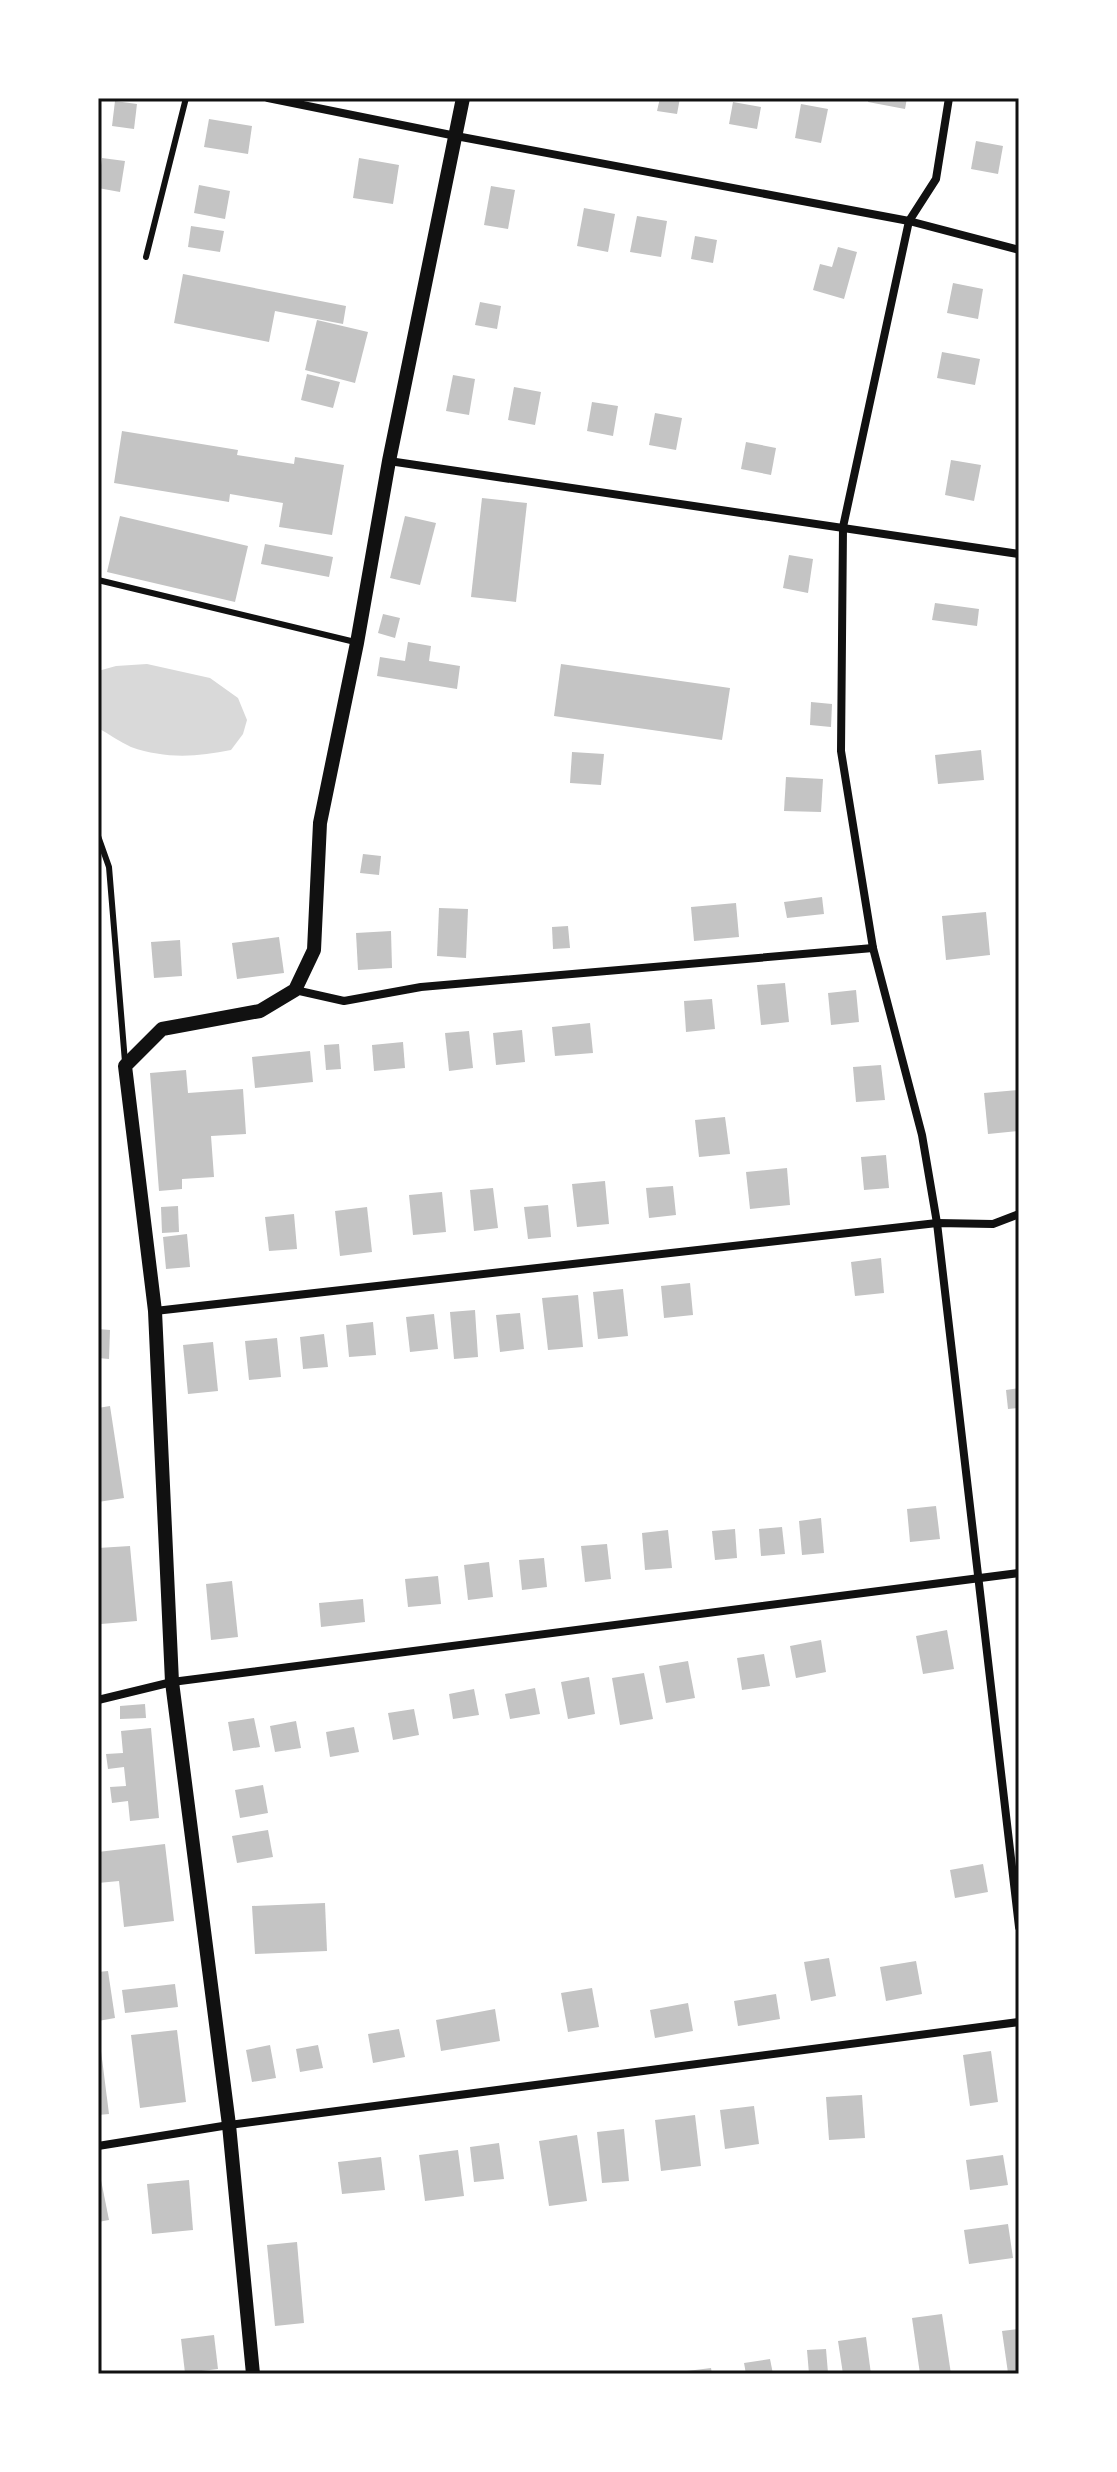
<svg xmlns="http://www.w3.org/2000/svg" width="1117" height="2472" font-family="Roboto,sans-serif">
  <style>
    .water { fill: #d9d9d9 }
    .building { fill: #c4c4c4 }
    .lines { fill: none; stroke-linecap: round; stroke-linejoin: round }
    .service { stroke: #111; stroke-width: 6 }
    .minor { stroke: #111; stroke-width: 8 }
    .tertiary { stroke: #111; stroke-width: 14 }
    .neatline { fill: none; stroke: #111; stroke-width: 3 }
  </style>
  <rect width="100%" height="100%" fill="#fff"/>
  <path class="water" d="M147,664L210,678L238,698L247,720L243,734L231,750C197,757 165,759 131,747C120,742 109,734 98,728V671L116,666Z"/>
  <g class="building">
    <polygon points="660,98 680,98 677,114 657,111"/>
    <polygon points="869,98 907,98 905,109 868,102"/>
    <polygon points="115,101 137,104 134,129 112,126"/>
    <polygon points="733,102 761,107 757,129 729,124"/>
    <polygon points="801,104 828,109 821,143 795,138"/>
    <polygon points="209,119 252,126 248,154 204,147"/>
    <polygon points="976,141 1003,146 998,174 971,169"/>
    <polygon points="102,158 125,161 120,192 98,188"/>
    <polygon points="359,158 399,165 393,204 353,198"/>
    <polygon points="199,185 230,191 225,219 194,213"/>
    <polygon points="491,186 515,190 508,229 484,225"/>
    <polygon points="584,208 615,214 608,252 577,246"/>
    <polygon points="637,216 667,221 661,257 630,252"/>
    <polygon points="191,226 224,231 220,252 188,247"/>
    <polygon points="695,236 717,240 713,263 691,259"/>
    <polygon points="838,247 857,252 844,299 813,290 820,264 832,267"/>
    <polygon points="183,274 346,306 343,324 275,311 269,342 174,323"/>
    <polygon points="953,283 983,289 978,319 947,313"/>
    <polygon points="480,302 501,306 497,329 475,325"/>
    <polygon points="317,320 368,332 355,383 305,370"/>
    <polygon points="942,352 980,359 975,385 937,378"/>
    <polygon points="307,374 340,382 333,408 301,400"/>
    <polygon points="453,375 475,379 469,415 446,411"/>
    <polygon points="514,387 541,392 535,425 508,420"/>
    <polygon points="592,402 618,406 613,436 587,431"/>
    <polygon points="655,413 682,418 676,450 649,445"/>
    <polygon points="122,431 238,450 237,455 294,464 295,457 344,465 332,535 279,527 283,503 230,494 229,502 114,483"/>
    <polygon points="746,442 776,448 771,475 741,469"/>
    <polygon points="951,460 981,465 974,501 945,495"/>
    <polygon points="482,498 527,503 516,602 471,597"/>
    <polygon points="120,516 248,546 235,602 107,572"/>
    <polygon points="405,516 436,523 420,585 390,578"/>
    <polygon points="265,544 333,557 329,577 261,564"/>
    <polygon points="789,555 813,559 808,593 783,588"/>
    <polygon points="935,603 979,609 977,626 932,620"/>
    <polygon points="383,614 400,618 395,638 378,633"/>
    <polygon points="408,642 431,646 429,661 460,666 457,689 377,676 380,657 405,661"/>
    <polygon points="561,664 730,688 722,740 554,716"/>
    <polygon points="811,702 832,704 831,727 810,725"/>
    <polygon points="981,750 984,780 938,784 935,755"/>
    <polygon points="572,752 604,754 601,785 570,783"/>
    <polygon points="786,777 823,779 821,812 784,811"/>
    <polygon points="363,854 381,856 379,875 360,873"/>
    <polygon points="822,897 824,914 787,918 784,902"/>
    <polygon points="736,903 739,937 694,941 691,907"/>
    <polygon points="439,908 468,909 466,958 437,956"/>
    <polygon points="986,912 990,955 946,960 942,916"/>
    <polygon points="568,926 570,948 553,949 552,927"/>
    <polygon points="391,931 392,968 358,970 356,933"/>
    <polygon points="279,937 284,973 237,979 232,943"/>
    <polygon points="180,940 182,976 154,978 151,942"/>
    <polygon points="785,983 789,1022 761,1025 757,985"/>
    <polygon points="856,990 859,1022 831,1025 828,993"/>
    <polygon points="712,999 715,1029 686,1032 684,1001"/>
    <polygon points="590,1023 593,1053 555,1056 552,1027"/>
    <polygon points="522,1030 525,1062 496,1065 493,1033"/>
    <polygon points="469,1031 473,1068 449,1071 445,1033"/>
    <polygon points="403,1042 405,1068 374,1071 372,1045"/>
    <polygon points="339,1044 341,1069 326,1070 324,1045"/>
    <polygon points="310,1051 313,1082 255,1088 252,1057"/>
    <polygon points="881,1065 885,1100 856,1102 853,1067"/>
    <polygon points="186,1070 188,1093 243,1089 246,1134 211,1136 214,1177 182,1179 182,1189 159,1191 150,1073"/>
    <polygon points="1019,1090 1019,1131 988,1134 984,1093"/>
    <polygon points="725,1117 730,1154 699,1157 695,1120"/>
    <polygon points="886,1155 889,1188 864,1190 861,1157"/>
    <polygon points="787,1168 790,1205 750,1209 746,1172"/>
    <polygon points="605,1181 609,1224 577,1227 572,1184"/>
    <polygon points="673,1186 676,1215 649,1218 646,1188"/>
    <polygon points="493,1188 498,1228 474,1231 470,1190"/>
    <polygon points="442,1192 446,1232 413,1235 409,1195"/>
    <polygon points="548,1205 551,1237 528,1239 524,1207"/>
    <polygon points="178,1206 179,1232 162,1233 161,1207"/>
    <polygon points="367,1207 372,1252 340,1256 335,1211"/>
    <polygon points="294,1214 297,1249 269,1251 265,1217"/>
    <polygon points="187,1234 190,1267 166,1269 163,1237"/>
    <polygon points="881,1258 884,1293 855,1296 851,1262"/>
    <polygon points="690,1283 693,1315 664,1318 661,1286"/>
    <polygon points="623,1289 628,1336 598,1339 593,1292"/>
    <polygon points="578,1295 583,1347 548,1350 542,1298"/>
    <polygon points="475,1310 478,1357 454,1359 450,1312"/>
    <polygon points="520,1313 524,1349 500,1352 496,1315"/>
    <polygon points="434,1314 438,1349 410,1352 406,1317"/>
    <polygon points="373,1322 376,1355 349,1357 346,1325"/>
    <polygon points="98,1329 110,1330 109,1359 98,1358"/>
    <polygon points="324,1334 328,1367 303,1369 300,1337"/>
    <polygon points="277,1338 281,1377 249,1380 245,1341"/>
    <polygon points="213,1342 218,1391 188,1394 183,1345"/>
    <polygon points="1019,1388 1019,1408 1008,1409 1006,1390"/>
    <polygon points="110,1406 124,1498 98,1502 98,1408"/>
    <polygon points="936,1506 940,1539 910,1542 907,1509"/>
    <polygon points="821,1518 824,1553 802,1555 799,1521"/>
    <polygon points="782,1527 785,1554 761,1556 759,1529"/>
    <polygon points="735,1529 737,1558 715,1560 712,1531"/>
    <polygon points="668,1530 672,1568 645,1570 642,1533"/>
    <polygon points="607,1544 611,1579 585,1582 581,1546"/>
    <polygon points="130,1546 137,1621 101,1624 98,1548"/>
    <polygon points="544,1558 547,1587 522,1590 519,1560"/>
    <polygon points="489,1562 493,1597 468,1600 464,1565"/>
    <polygon points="438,1576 441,1604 408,1607 405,1579"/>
    <polygon points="232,1581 238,1637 211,1640 206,1584"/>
    <polygon points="363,1599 365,1622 321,1627 319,1603"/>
    <polygon points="947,1630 954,1669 923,1674 916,1636"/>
    <polygon points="821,1640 826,1672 796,1678 790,1646"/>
    <polygon points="764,1654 770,1686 742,1690 737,1658"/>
    <polygon points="688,1661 695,1698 666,1703 659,1666"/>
    <polygon points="644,1673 653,1719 620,1725 612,1678"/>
    <polygon points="589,1677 595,1714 568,1719 561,1682"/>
    <polygon points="535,1688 540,1714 510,1719 505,1694"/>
    <polygon points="474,1689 479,1715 453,1719 449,1694"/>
    <polygon points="145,1704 146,1718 120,1719 120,1706"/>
    <polygon points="414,1709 419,1735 393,1740 388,1713"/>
    <polygon points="254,1718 260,1747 233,1751 228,1722"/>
    <polygon points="296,1721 301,1748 275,1752 270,1726"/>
    <polygon points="354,1727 359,1752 330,1757 326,1732"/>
    <polygon points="151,1728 159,1818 130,1821 128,1801 112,1803 110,1787 126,1786 124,1767 108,1769 106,1754 123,1753 121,1731"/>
    <polygon points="263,1785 268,1813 240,1818 235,1790"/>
    <polygon points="268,1830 273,1857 237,1863 232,1836"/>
    <polygon points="165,1844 174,1921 124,1927 119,1881 98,1883 98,1852"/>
    <polygon points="983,1864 988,1892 955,1898 950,1870"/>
    <polygon points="325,1903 327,1951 255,1954 252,1906"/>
    <polygon points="829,1958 836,1996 811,2001 804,1962"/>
    <polygon points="916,1961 922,1994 886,2001 880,1967"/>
    <polygon points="108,1971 115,2018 98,2021 98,1972"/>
    <polygon points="175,1984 178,2007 125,2013 122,1990"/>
    <polygon points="592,1988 599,2027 568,2032 561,1993"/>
    <polygon points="776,1994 780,2019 738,2026 734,2001"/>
    <polygon points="688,2003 693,2031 655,2038 650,2010"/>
    <polygon points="495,2009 500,2041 441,2051 436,2020"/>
    <polygon points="399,2029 405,2057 373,2063 368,2034"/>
    <polygon points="177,2030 186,2102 140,2108 131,2035"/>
    <polygon points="98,2043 100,2043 109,2114 98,2115"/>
    <polygon points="270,2045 276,2078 252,2082 246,2050"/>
    <polygon points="318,2045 323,2068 300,2072 296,2049"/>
    <polygon points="991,2051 998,2102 970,2106 963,2055"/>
    <polygon points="862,2095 865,2138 829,2140 826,2097"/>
    <polygon points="754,2106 759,2144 725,2149 720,2110"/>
    <polygon points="695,2115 701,2166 661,2171 655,2120"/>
    <polygon points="624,2129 629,2181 602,2183 597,2132"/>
    <polygon points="577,2135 587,2201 549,2206 539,2141"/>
    <polygon points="499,2143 504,2179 474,2182 470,2147"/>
    <polygon points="458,2150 464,2196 425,2201 419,2155"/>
    <polygon points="1003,2155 1008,2185 970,2190 966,2160"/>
    <polygon points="381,2157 385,2190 342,2194 338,2162"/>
    <polygon points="101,2180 109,2220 98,2222 98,2181"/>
    <polygon points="189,2180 193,2230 152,2234 147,2184"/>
    <polygon points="1008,2224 1013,2258 969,2264 964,2230"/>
    <polygon points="297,2242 304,2323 275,2326 267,2245"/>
    <polygon points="942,2314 951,2374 920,2374 912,2318"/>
    <polygon points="1019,2329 1019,2371 1008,2373 1002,2331"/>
    <polygon points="214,2335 218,2369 185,2373 181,2339"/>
    <polygon points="866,2337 871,2374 843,2374 838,2341"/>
    <polygon points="826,2349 828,2373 809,2374 807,2350"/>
    <polygon points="770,2359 773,2374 746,2374 744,2363"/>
    <polygon points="711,2368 712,2374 679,2374 679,2372"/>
  </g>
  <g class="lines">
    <g class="service">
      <polyline points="146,257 186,98"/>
      <polyline points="98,580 355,642"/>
      <polyline points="98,836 109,867 125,1062"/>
    </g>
    <g class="minor">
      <polyline points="268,98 456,136 909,221 1019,250"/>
      <polyline points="949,98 936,179 909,221 843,527 841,751 873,948 922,1135 937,1223 1019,1927"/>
      <polyline points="389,461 1019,554"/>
      <polyline points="295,990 344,1001 421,987 873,948"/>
      <polyline points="155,1311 937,1223 993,1224 1019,1214"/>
      <polyline points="98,1700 172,1682 1019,1573"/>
      <polyline points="98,2146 229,2125 1019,2022"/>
    </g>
    <polyline class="tertiary" points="253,2374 229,2125 172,1682 155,1311 125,1066 162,1029 260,1011 295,990 314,950 320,823 357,643 389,461 463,98"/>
  </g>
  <rect width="1117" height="2472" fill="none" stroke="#ffffff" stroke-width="200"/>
  <rect x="100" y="100" width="917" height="2272" class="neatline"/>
</svg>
